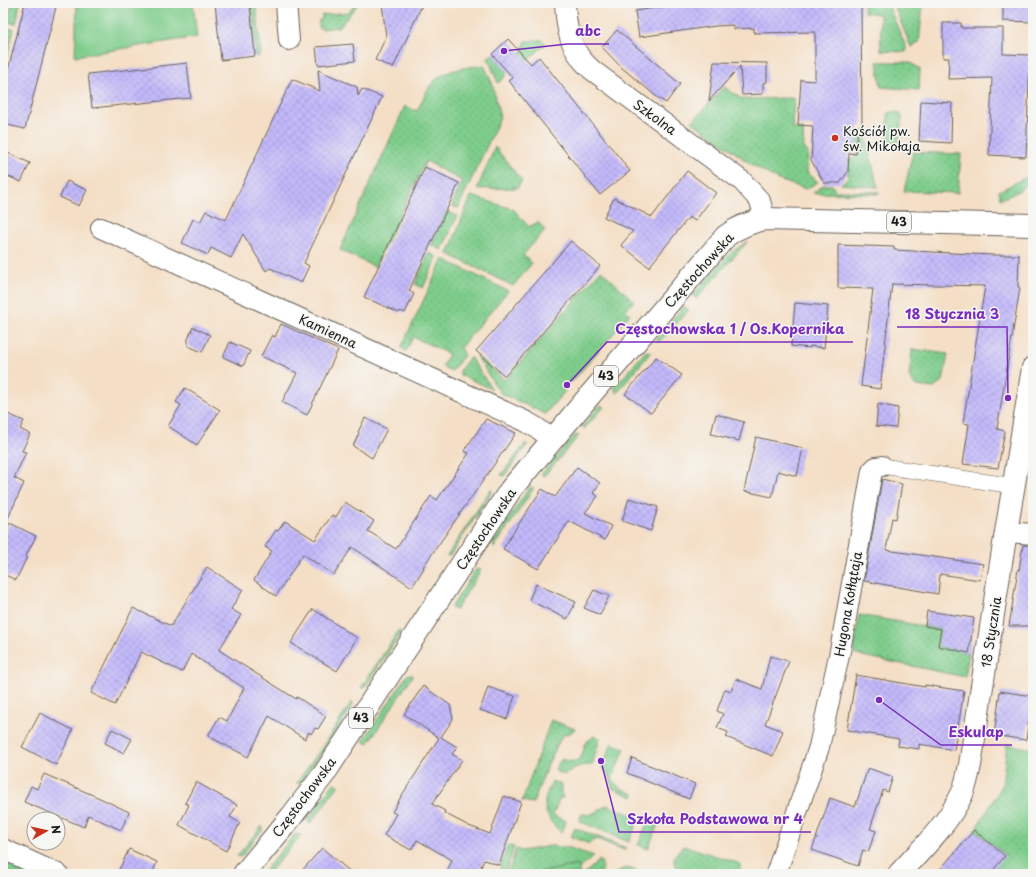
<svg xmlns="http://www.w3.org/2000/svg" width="1036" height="877" font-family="'Playpen Sans',sans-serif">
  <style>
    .grass { fill: url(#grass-dots); stroke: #4e7454 }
    .garden { fill: #7fcd8c; stroke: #4e7454 }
    .building { fill: url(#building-cross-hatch) }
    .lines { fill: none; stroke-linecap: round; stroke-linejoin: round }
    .pedestrian-casing { stroke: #686058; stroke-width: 16 }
    .minor-casing { stroke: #686058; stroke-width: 22 }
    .secondary-casing { stroke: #686058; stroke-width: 24 }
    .primary-casing { stroke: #686058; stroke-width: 24 }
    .pedestrian { stroke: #fff; stroke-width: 15 }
    .minor { stroke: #fff; stroke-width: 20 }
    .secondary { stroke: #fff; stroke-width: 22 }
    .primary { stroke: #fff; stroke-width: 22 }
    .poi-dot { fill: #c8321e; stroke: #f6f6f2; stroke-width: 1.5 }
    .labels { text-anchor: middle; stroke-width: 3; stroke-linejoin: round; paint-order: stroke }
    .shield { fill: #f6f6f2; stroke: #5d5d5c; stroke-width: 1 }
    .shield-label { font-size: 12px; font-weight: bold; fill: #1c1c1c }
    .street-label { font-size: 13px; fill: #1c1c1c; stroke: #f6f6f2 }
    .poi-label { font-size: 13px; fill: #1c1c1c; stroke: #f6f6f2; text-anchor: start }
    .leader { fill: none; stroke: #7b2cbf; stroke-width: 1.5 }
    .callout-dot { fill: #7b2cbf; stroke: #f6f6f2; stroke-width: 1.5 }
    .callout-label { font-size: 14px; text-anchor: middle; font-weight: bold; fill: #7b2cbf; stroke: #f6f6f2; stroke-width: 3; stroke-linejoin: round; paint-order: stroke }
  </style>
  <defs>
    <pattern id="grass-dots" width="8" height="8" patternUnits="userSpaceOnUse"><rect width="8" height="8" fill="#7fcd8c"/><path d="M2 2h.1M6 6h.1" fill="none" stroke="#6daf78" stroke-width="1.8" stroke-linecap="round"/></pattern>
    <pattern id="building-cross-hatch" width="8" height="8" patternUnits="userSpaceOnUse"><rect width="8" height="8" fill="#c3b9fb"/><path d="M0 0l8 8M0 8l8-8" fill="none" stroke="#a79ed7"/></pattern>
  </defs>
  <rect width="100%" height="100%" fill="#f6f6f2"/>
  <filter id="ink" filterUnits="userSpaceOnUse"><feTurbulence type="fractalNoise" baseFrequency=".025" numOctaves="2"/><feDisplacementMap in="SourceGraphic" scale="8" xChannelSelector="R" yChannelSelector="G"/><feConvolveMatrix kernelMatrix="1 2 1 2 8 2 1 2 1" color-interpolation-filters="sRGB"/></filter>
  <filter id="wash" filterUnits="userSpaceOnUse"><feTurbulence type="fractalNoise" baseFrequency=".012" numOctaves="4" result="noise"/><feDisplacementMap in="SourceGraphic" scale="16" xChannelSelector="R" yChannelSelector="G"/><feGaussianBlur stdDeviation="0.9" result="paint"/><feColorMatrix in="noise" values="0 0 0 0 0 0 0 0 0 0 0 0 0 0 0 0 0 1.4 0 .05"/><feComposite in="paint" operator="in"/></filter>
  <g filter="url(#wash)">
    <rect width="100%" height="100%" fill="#f4dfc6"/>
    <g class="grass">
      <polygon points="12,3 20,3 16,24 7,22"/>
      <polygon points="251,3 256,3 261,53 259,56 256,57"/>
      <polygon points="356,3 358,3 356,7 339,27 322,29 319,28 319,20 322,19 322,15 349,12"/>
      <polygon points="864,3 887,3 906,47 906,52 881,51 880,14 864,12"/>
      <polygon points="893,3 923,3 919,43 911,47"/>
      <polygon points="7,28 14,29 3,73 3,41"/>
      <polygon points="536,40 542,40 546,44 514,72 526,41"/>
      <polygon points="516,48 505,77 498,83 488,58 492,54 500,63"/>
      <polygon points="877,62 909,62 920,69 919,90 881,87"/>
      <path d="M484,65L492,83L500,118L458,208L452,206L462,181L426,161L375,267L340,250L405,106L417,111C421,104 424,96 428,89C441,69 463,68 484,65Z"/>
      <polygon points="724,87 742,99 794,98 792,128 803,129 804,150 808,152 807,172 818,182 806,189 778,180 751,164 692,122"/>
      <path d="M892,112C897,112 901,112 902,117L899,139L898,142L894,143L890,142L888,140V116L889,113Z"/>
      <polygon points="858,135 865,135 878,187 841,184 848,177 849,160 858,155"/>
      <polygon points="495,147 522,181 517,188 477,189"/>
      <polygon points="913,152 961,154 958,193 904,191"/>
      <path d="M1031,175C1025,189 1014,195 1000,199L999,191Z"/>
      <polygon points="823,185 832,185 835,191 879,192 878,194 813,193"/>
      <polygon points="471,196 513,209 529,227 538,222 545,230 523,255 532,263 513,286 448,254"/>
      <polygon points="447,211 457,216 442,250 431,245"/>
      <polygon points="748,241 696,299 693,295 722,262 732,252"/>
      <polygon points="429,253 437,257 423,288 415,284"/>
      <polygon points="443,259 508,291 460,348 464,355 452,371 442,367 449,354 413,337 406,351 401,348"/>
      <polygon points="601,270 634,301 626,310 630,314 572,382 570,380 563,389 565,391 545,414 500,393 476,355 505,380"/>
      <polygon points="684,306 689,310 658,343 657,338"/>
      <polygon points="912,349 948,354 943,381 934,388 916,386 909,378"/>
      <polygon points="646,351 651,352 617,393 614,388"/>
      <polygon points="470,357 492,389 460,375 460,370"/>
      <polygon points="600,405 604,407 584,429 583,426"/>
      <polygon points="575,435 579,436 543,477 542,473"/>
      <polygon points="526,443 527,445 504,476 501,475"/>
      <polygon points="530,487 534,488 494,548 493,543 514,510"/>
      <polygon points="491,489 492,492 450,556 447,556"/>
      <polygon points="476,569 481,570 456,610 451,608"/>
      <polygon points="859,615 941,629 939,646 969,653 965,677 853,654"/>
      <polygon points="399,630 401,633 365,687 361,688"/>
      <polygon points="408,674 413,675 368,744 363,741"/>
      <polygon points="352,702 353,705 325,749 301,783 297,783 322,747"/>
      <polygon points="551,720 575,729 570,733 563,735 558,743 555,750 548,764 533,803 522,801"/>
      <path d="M594,736L600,738V739L592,765C579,765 574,767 565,775L555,771L557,765L562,759C576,765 584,759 584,744Z"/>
      <path d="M612,743L625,749L612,778C617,788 624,790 634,794L633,797L612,788C611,779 610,774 602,768Z"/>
      <polygon points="1007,744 1033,749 1033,874 990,874 1005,855 975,830 1002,786"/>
      <path d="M552,781L561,785V792L563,799L560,797L553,815L566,821L563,830L561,832C553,826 544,814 545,802C545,797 550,786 552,781Z"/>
      <polygon points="334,783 339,785 310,824 307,820"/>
      <polygon points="607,805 639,818 629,842 579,821 582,814 590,815"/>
      <polygon points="648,821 658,824 648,849 638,845"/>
      <polygon points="262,826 263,829 241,857 237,856"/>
      <polygon points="575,828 626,848 624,850 597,839 594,840 590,844 571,837"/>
      <polygon points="295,834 301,835 268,874 262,874"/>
      <polygon points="551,846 567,847 594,856 579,869 577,865 533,874 508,874 516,849 522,851"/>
      <polygon points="685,846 741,864 738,874 698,874 677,867 674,863 674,858 676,854 682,847"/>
      <polygon points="3,860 33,874 3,874"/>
      <polygon points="600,860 602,863 601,874 584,874"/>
      <polygon points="628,868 645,874 616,874 621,870"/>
    </g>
    <g class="garden">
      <polygon points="77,3 193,3 197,37 75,56"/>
      <polygon points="508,845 514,847 505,874 498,874"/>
      <polygon points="578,865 580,874 533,874"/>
    </g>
    <g id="blocks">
      <g class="building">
        <polygon points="25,3 57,3 25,129 3,124 3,90"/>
        <polygon points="215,3 250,3 255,56 221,60"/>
        <polygon points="382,3 423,3 393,68 375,60 386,37"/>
        <polygon points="688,3 861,3 862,126 858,126 856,154 849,153 848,172 840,183 824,183 811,160 813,126 798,125 801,80 815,81 815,32 754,33 754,28 733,29 733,25 716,26 639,37 635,11"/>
        <polygon points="1003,3 1033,3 1033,22 1003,21"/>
        <polygon points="943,23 961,23 961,28 1003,28 1003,54 1030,55 1026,157 989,155 992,78 948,79 949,58 943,58"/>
        <polygon points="617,30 680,84 666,103 657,97 621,67 602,47"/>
        <polygon points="508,39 531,64 539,57 630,171 600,195 509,81 513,78 492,54"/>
        <polygon points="353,44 355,61 318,65 316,47"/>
        <polygon points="714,62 767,63 767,82 763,83 763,94 742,95 740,66 709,101"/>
        <polygon points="187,63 191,98 92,108 88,74"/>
        <polygon points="318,70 357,87 358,96 362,89 382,97 304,263 309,266 301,283 270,268 266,271 243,234 231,258 211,248 208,255 182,243 193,219 200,222 206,211 226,220 292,79 320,91"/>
        <polygon points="921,101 952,103 951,143 919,141"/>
        <polygon points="3,151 30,163 21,182 3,174"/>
        <polygon points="425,167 459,183 409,291 414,294 405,313 400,311 399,313 364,297"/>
        <polygon points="687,171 716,193 695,221 689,217 649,267 621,245 633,231 604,217 614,198 652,217"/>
        <polygon points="67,181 87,190 79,206 60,197"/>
        <polygon points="571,241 600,266 505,376 476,351"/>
        <polygon points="838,245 894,247 894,250 991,255 1019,255 1018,287 1020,288 997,429 1005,431 998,468 963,464 969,424 963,423 985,286 892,284 880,389 861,386 873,289 838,288"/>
        <polygon points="795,303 828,306 824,348 810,346 810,348 791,346"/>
        <polygon points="281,324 338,350 307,415 282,402 297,373 261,356 272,335 275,337"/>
        <polygon points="193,327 210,335 202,352 188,346 188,339"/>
        <polygon points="230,342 250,351 243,366 223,357"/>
        <polygon points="656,357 682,375 651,413 625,394"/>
        <polygon points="185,388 220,410 197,445 168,426 181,405 176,402"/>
        <polygon points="878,404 898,408 896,428 876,426"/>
        <polygon points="3,412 24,421 20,429 30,434 22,451 26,452 14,478 24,483 3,529"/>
        <polygon points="716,414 744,422 739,441 711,434"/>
        <polygon points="365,418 387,429 372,458 353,446 359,433 358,432"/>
        <polygon points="486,419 516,433 423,567 424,568 412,587 352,547 334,575 303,554 276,596 254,580 272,551 265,547 276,530 278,531 285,521 315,540 332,515 336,517 345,502 374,521 368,531 396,549 431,496 437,500 469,453 464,451"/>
        <polygon points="756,437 803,448 797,476 778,471 772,497 744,491"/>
        <polygon points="577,467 600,483 593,493 598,496 585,513 611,526 605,540 569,521 538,569 503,549 516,528 542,489 555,497"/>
        <polygon points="882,479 902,484 896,519 892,518 886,550 983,564 980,580 940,574 938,594 864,581"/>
        <polygon points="629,498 658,507 651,531 622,521"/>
        <polygon points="10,523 36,536 26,556 27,557 16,580 3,574 3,537"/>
        <polygon points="1023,545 1033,545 1033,626 1009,626 1018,569 1019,570"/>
        <polygon points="207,567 243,590 231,609 241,615 219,650 296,699 297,697 326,716 318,729 315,728 311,734 309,732 305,739 269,716 248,757 208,736 219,717 227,721 244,688 191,654 182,672 141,652 115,705 91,693 133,608 171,626"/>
        <polygon points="536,584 576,602 567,619 529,600"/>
        <polygon points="594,590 609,596 600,615 584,608"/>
        <polygon points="313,609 357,638 337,671 291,643"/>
        <polygon points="927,611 974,618 969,653 938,646 941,629 925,626"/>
        <polygon points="770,656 789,661 765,724 783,731 773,756 726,737 728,732 717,728 723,714 717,711 725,689 731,691 736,679 762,689"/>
        <polygon points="856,675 925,687 925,685 964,691 954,750 919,744 919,749 898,746 899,739 847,730"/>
        <polygon points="423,686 450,705 453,719 441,737 457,747 452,754 462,760 432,804 445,811 444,813 469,826 490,834 504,796 521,802 499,865 484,860 478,874 446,874 452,860 417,840 411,850 384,835 396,814 392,812 402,795 439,738 404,714"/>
        <polygon points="488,687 515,696 507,719 480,710"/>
        <polygon points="1000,691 1032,696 1026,740 994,735"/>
        <polygon points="40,713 73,730 56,765 22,747"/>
        <polygon points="112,729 132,739 124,753 105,743"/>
        <polygon points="632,758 695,784 689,799 627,773"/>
        <polygon points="868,768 893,777 888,792 883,790 870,829 876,831 868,852 863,850 858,866 812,850 830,798 855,807"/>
        <polygon points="44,774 102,799 129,812 121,830 88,815 84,827 24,802 31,786 37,789"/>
        <polygon points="196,782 237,805 230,817 240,823 226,851 179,825 189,805 185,803"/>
        <polygon points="974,830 1005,856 990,874 936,874"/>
        <polygon points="322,848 353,874 299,874"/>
        <polygon points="129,849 157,862 152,874 117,874"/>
      </g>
    </g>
  </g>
  <g filter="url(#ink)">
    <use href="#blocks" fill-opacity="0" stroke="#686058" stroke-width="1"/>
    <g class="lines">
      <g class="pedestrian-casing">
        <polyline id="pedestrian" points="882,466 1014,486"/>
      </g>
      <g class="minor-casing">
        <g id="minor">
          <polyline points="286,3 289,40"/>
          <path d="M565,3C566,22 568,41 580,57C583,62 588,66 592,70L742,181L760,201L765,219"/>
          <polyline points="101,228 525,421 537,428 552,439"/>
          <polyline points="1007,532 1033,534"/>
          <polyline points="3,849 58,874"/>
          <polyline points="776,874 819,747 840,651 872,471 876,467 882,466"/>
        </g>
      </g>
      <g class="secondary-casing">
        <path id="secondary" d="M899,874C921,850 948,824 962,794C966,785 968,775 970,765L999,575L1033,368"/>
      </g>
      <g class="primary-casing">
        <path id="primary" d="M244,874L291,817L324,774L511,489L585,401L726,236C738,227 750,222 765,219L1033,225"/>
      </g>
      <use href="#pedestrian" class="pedestrian"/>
      <use href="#minor" class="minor"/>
      <use href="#secondary" class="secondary"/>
      <use href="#primary" class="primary"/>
    </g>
  </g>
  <circle class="poi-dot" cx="835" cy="138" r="4"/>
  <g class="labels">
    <g class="shield">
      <rect x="887" y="212" width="24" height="20" rx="3"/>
      <rect x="594" y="366" width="24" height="20" rx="3"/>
      <rect x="349" y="708" width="24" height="20" rx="3"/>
    </g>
    <g class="shield-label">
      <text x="899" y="226">43</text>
      <text x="606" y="380">43</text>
      <text x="361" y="722">43</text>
    </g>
    <g class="street-label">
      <text transform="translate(655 117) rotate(36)" y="5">Szkolna</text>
      <text transform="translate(699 270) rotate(-48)" y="5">Częstochowska</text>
      <text transform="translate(328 331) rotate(25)" y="5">Kamienna</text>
      <text transform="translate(486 529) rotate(-56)" y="5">Częstochowska</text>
      <text transform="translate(848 604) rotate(-80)" y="5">Hugona Kołłątaja</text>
      <text transform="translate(991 632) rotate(-81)" y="5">18 Stycznia</text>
      <text transform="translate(304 797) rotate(-53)" y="5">Częstochowska</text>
    </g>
    <g class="poi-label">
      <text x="843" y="136">Kościół pw.<tspan x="843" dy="15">św. Mikołaja</tspan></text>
    </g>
  </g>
  <path class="leader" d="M504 51L567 44H609M1008 398L1007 327H897M567 385L607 342H853M879 700L941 745H1012M601 761L619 832H811"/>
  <g class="callout-dot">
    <circle cx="504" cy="51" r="4"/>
    <circle cx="1008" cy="398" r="4"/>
    <circle cx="567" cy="385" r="4"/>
    <circle cx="879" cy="700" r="4"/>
    <circle cx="601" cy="761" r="4"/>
  </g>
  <g class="callout-label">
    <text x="588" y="36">abc</text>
    <text x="952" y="319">18 Stycznia 3</text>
    <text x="730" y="334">Częstochowska 1 / Os.Kopernika</text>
    <text x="976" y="737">Eskulap</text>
    <text x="715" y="824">Szkoła Podstawowa nr 4</text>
  </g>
  <rect width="1036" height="877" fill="none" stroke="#f6f6f2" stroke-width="16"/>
  <g transform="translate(46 831) rotate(82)"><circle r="19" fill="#f6f6f2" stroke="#9f9f9c"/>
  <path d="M0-3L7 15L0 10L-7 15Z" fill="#c8321e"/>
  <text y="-6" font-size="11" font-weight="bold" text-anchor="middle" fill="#1c1c1c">N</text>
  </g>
</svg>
